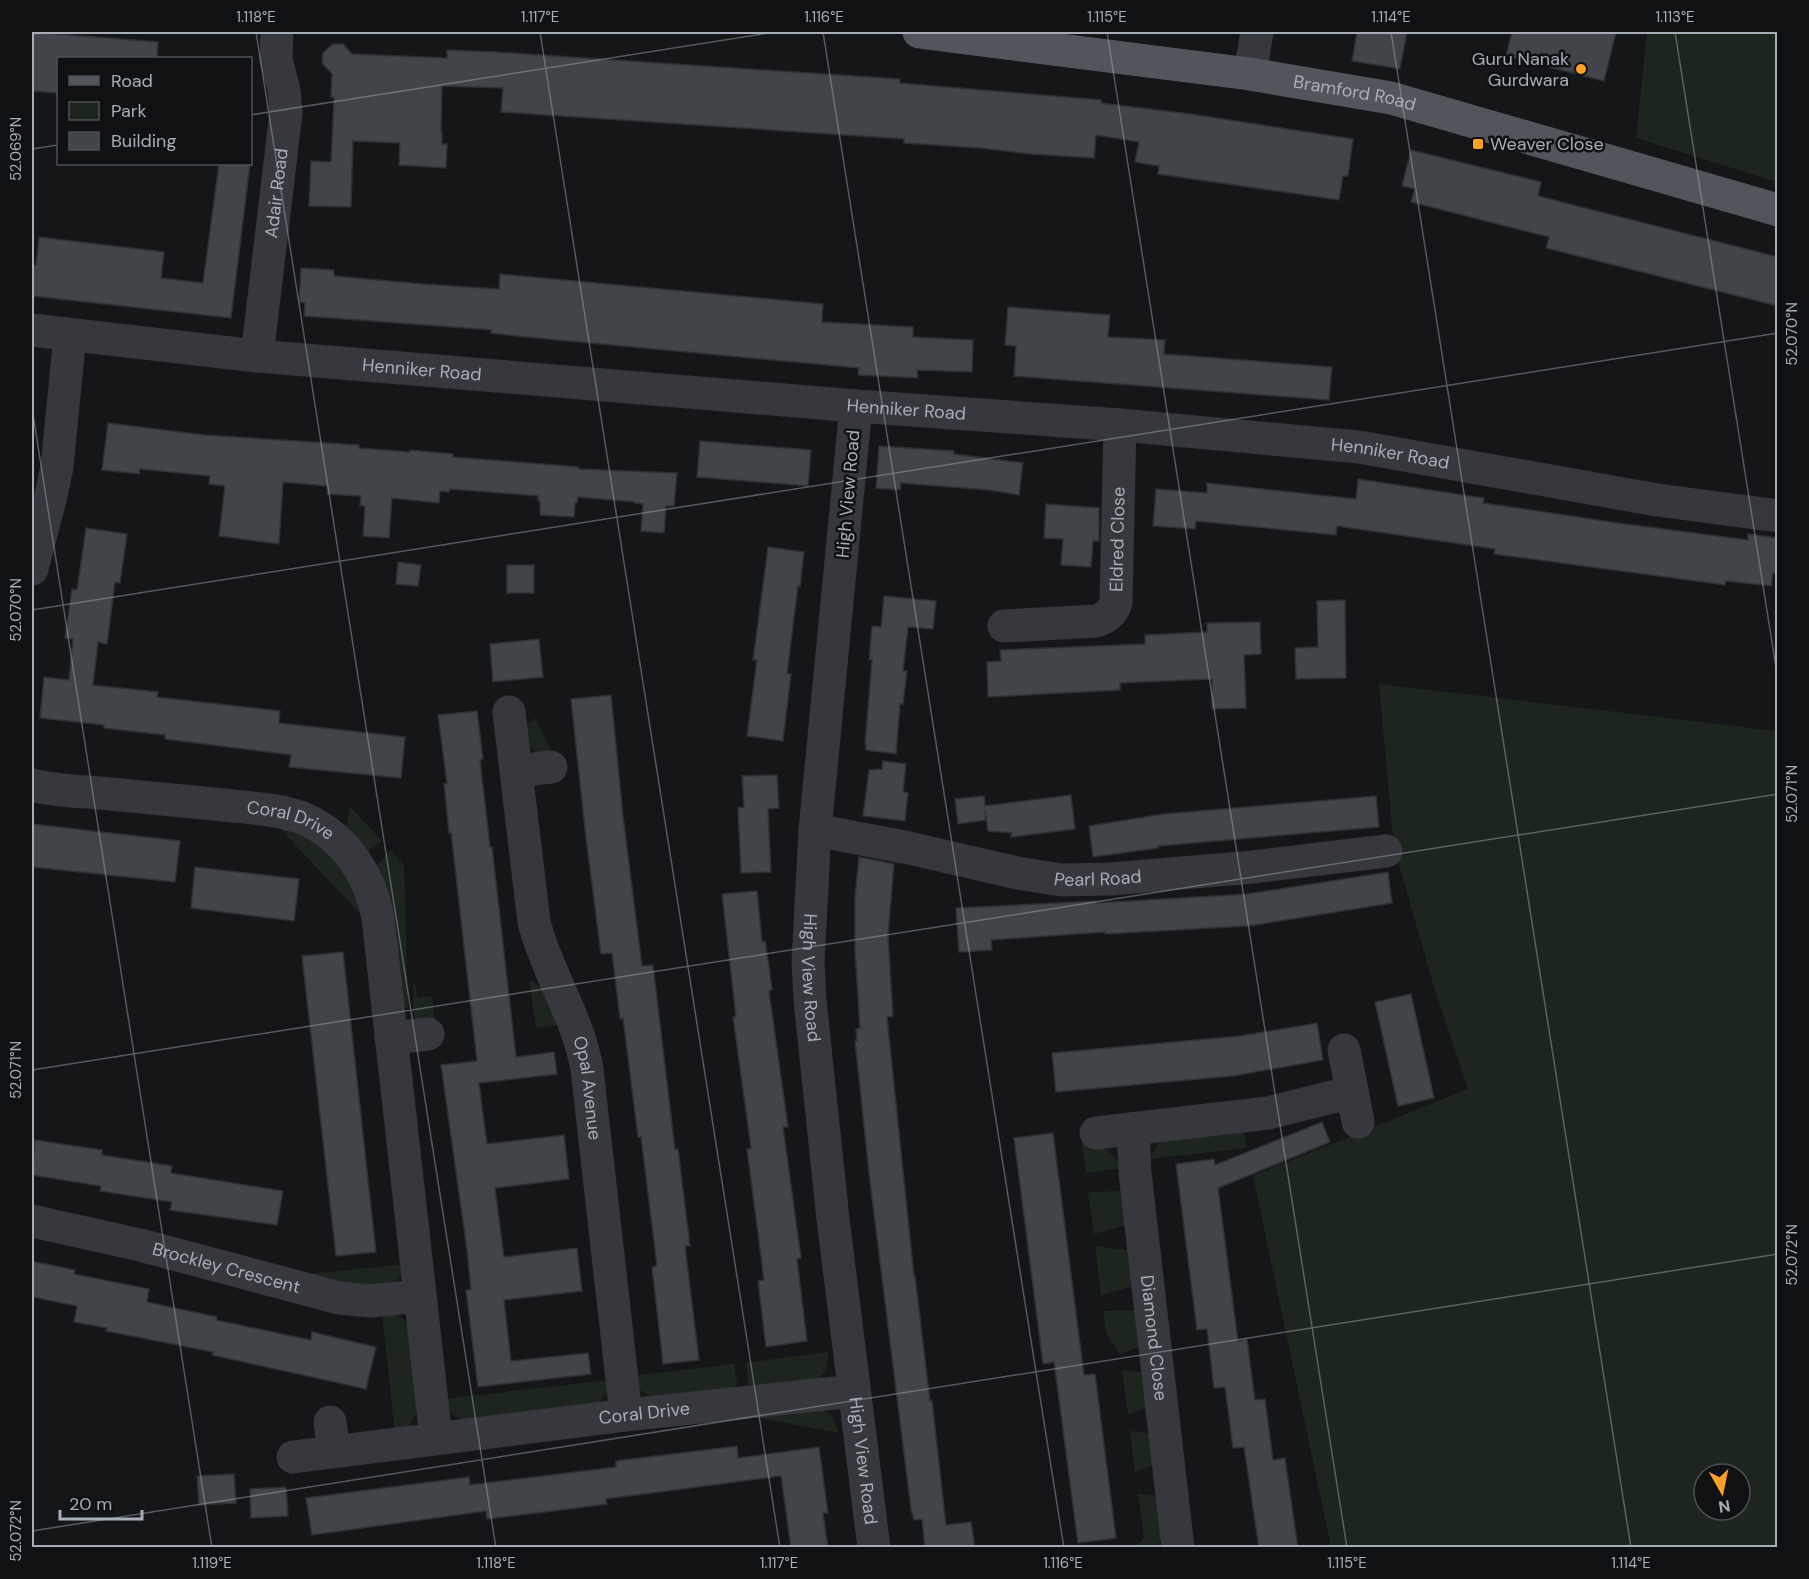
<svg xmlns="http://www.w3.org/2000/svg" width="1809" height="1579" font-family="'DM Sans',sans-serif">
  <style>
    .green { fill: #1d261e; fill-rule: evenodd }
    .building { fill: #414448; stroke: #2f3034; stroke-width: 1.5 }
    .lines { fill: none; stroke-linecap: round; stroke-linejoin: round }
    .minor { stroke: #36383d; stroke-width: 33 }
    .major { stroke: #52555c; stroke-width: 33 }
    .ticks { fill: none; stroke: #a6aeb9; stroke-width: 1.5; stroke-opacity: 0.45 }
    .poi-dot { fill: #ffa026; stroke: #101113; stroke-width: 2 }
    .labels { text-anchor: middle; stroke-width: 5; stroke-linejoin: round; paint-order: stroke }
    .poi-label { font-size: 18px; fill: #a6aeb9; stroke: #101113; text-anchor: end }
    .street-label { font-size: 18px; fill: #a6aeb9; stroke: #101113 }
    .neatline { fill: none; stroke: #a6aeb9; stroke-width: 2 }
    .ticks-label { font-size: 15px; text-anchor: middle; fill: #a6aeb9 }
  </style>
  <rect width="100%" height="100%" fill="#151618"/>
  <g class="green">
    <polygon points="1647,32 1777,32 1777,182 1636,138"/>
    <path d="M1379,684L1777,731V1547H1331L1253,1176L1468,1089L1434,987L1394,847ZM1704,1474H1740V1510H1704Z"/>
    <path d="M535,718L551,750L552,755C533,753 526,747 522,729Z"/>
    <polygon points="350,807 382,841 364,854 345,834"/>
    <polygon points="275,823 290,827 337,857 369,923"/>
    <polygon points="390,850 404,865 408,1008 399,1008 374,869"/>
    <polygon points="414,977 417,998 432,996 438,1047 415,1025 413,1007"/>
    <polygon points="529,980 549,991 561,1019 555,1026 536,1027"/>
    <polygon points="1243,1127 1247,1148 1149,1159 1158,1144 1164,1139"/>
    <path d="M1082,1143C1101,1143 1113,1152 1121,1168L1086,1173Z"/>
    <polygon points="1126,1191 1130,1224 1094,1234 1088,1192"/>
    <polygon points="1095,1246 1133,1251 1137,1285 1101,1295"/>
    <path d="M405,1264C402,1279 393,1288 377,1291C368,1294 321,1278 309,1274Z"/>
    <polygon points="1140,1310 1144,1345 1120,1354 1106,1333 1103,1311"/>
    <polygon points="382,1312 398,1315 409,1325 419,1410 408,1427 395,1435"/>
    <polygon points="828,1352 827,1370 817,1379 751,1390 748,1382 746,1363"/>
    <polygon points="734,1364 737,1383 735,1391 654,1399 638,1389 631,1376"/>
    <polygon points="1122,1370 1148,1373 1152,1406 1128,1414"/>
    <polygon points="610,1380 608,1392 600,1402 462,1420 451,1413 443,1399"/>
    <polygon points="821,1409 832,1415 839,1433 751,1416"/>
    <polygon points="1130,1431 1155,1434 1158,1464 1135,1472"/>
    <polygon points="1138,1494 1162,1496 1163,1537 1156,1547 1135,1548 1144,1538"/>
  </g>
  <g class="building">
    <polygon points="32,32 158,42 157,58 58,58 58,93 32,91"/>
    <polygon points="1357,32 1407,32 1400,69 1352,61"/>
    <polygon points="1512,32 1616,32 1604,81 1506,56"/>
    <polygon points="333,44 343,44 352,54 447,58 447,50 496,52 900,79 900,83 1101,100 1101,103 1191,114 1353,139 1348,176 1343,176 1339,200 1158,174 1159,166 1135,162 1139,142 1096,135 1094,158 1031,154 980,148 904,143 904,139 501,112 503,88 442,86 441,132 442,132 442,144 447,144 446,168 399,165 400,143 353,141 351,207 309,206 311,161 331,162 334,97 331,97 332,74 322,63 323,53"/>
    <polygon points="1411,150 1541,182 1538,196 1778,257 1778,306 1546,248 1549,237 1411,202 1415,189 1402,186"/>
    <polygon points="219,164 250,164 231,318 32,296 33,265 36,265 39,237 164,252 161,278 203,283"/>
    <polygon points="301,268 334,270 334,276 423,284 499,289 500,274 823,304 822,322 913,327 913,337 973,340 972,372 917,370 918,378 858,375 859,368 526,337 491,333 492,330 304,316 305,303 299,302"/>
    <polygon points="1008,307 1110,315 1108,337 1165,340 1164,354 1332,367 1329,400 1014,376 1016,346 1005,345"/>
    <polygon points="108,423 205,435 359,445 359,448 410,452 410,450 453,454 453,457 579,467 579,469 677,473 674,506 666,506 664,533 652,532 641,531 643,504 635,503 635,502 578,497 577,503 575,503 574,517 540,515 540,501 538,501 538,496 450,489 449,492 440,491 439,503 392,498 389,538 363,536 365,506 360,506 361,496 327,494 327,486 283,482 279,544 219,536 225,486 209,484 210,476 140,469 139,474 102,470"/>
    <polygon points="700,441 811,450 808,486 697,477"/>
    <polygon points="879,446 954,451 954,454 1023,463 1019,495 989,490 901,483 900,490 876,488"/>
    <polygon points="1358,479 1484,498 1483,503 1618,523 1748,540 1748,534 1778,538 1778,574 1773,573 1771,586 1726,581 1725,585 1494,554 1495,549 1337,526 1336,535 1196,521 1195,529 1153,526 1156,489 1207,493 1207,483 1356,499"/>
    <polygon points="1046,504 1099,508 1099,541 1093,541 1091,567 1061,565 1063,539 1044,538"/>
    <polygon points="86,528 127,534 120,583 115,582 107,644 98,642 93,685 158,692 157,697 280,711 279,723 405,737 401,778 289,767 291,755 165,739 165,735 104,728 104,725 40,718 44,677 69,680 73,639 65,638 72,589 77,590"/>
    <polygon points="768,547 804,552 800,587 798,586 787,674 791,674 783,741 747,736 757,660 753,660"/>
    <polygon points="398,562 421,565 418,586 396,584"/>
    <rect x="507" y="565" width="27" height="28"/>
    <polygon points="884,596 936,601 933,629 908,627 903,671 907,671 903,704 900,704 896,754 866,750 866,744 865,744 872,660 869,660 872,626 881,627"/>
    <polygon points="1345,600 1346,678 1296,679 1295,648 1318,647 1317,601"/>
    <polygon points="1260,622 1261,654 1244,655 1246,708 1212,709 1212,679 1120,683 1120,690 988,697 987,662 1001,661 1000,650 1145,644 1145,635 1207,632 1207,623"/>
    <polygon points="539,639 543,677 493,682 490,644"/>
    <polygon points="611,695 623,816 642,966 653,965 675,1149 678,1149 690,1246 685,1246 699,1360 663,1364 652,1267 657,1266 641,1137 638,1137 623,1018 620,1019 612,953 601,954 586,838 571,699"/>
    <polygon points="477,711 483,759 480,760 490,847 492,847 516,1057 554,1052 557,1074 479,1083 487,1144 564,1135 569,1179 495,1188 504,1257 577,1248 582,1291 504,1300 511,1361 588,1353 591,1374 478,1387 466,1290 471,1290 467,1250 441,1065 477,1061 451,832 449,833 444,784 447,783 438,715"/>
    <polygon points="883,761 906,764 903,792 908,793 905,821 863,816 869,770 882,769"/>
    <polygon points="777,775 779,808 768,809 771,872 741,873 738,808 744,807 742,776"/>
    <polygon points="1071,795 1075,829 1011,837 1012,833 988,831 985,811 986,820 958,824 955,799 984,796 985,806"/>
    <polygon points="1376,796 1379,827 1158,846 1158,848 1093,857 1089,826 1164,814"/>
    <polygon points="32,824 180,841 175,882 32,867"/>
    <polygon points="859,857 894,864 888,935 893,1016 887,1017 914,1276 915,1276 930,1401 932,1400 946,1525 971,1522 975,1548 925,1548 922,1519 914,1520 911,1509 870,1182 855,1041 857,1041 856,1029 860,1028 855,950 855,897"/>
    <polygon points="195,867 299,879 294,921 191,908"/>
    <polygon points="1388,872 1392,903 1248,926 1105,934 1105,932 991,940 992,950 959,952 956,908 1096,901 1096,903 1247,894"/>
    <polygon points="757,891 762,942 765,941 769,966 772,990 769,991 788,1127 783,1127 801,1258 797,1259 807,1341 766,1347 758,1281 764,1280 747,1149 751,1148 733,1017 736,1017 722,894"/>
    <polygon points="343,952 376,1252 336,1256 302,956"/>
    <polygon points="1411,994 1434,1098 1398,1106 1375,1002"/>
    <polygon points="1317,1023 1323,1060 1233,1076 1056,1092 1052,1053 1240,1036"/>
    <polygon points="1322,1122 1330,1142 1218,1188 1238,1341 1247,1339 1255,1400 1265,1399 1273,1460 1285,1458 1298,1548 1259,1548 1244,1447 1233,1448 1225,1387 1214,1388 1207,1329 1197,1330 1176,1164 1214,1159 1215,1165"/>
    <polygon points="1053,1133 1084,1375 1095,1374 1116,1538 1078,1543 1054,1362 1043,1364 1014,1138"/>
    <polygon points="35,1140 102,1150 102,1155 172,1166 171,1173 283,1191 277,1225 170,1210 172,1202 100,1191 101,1186 32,1175"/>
    <polygon points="32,1261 75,1270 74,1274 149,1289 147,1302 217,1317 216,1320 311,1340 312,1332 376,1347 366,1389 212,1355 213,1352 106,1331 107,1328 74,1322 77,1306 32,1297"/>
    <polygon points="737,1446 738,1458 819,1447 828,1513 823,1513 828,1548 791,1548 781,1476 606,1499 607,1504 553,1511 487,1519 486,1511 312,1535 306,1498 469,1477 470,1485 616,1467 616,1461"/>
    <polygon points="234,1474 236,1503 199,1505 197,1476"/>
    <polygon points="286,1487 288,1516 251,1518 250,1489"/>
  </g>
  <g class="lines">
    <g class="minor">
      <polyline points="1250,74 1257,32"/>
      <path id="s1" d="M32,330L257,356L856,406L1120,425L1359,447L1657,500L1778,516"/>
      <path id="s2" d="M257,356L286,113L284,90L276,59L277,32"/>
      <path id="s3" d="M856,406L815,830L808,962L810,1000L833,1219L874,1548"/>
      <polyline points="32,569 51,495 57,467 70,335"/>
      <path id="s4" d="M1004,626L1097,621C1107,617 1112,613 1116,603L1120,425"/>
      <path id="s5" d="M509,712L534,922C547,973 578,1017 587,1069L626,1415"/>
      <polyline points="516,771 551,767"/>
      <path id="s6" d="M32,785C54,791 77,791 100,793C141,797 182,801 224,805C250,808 280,809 305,819C346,838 370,875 378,918L436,1438"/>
      <path id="s7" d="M815,830L909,848L1017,873L1062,880L1110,879L1253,867L1386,851"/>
      <polyline points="391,1038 428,1034"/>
      <polyline points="1344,1050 1358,1122"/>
      <path id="s8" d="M1133,1129L1135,1173L1178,1548"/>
      <polyline points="1096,1133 1268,1113 1352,1092"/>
      <path id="s9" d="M32,1221L140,1245L339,1298L370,1301L420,1296"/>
      <polyline points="330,1422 334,1451"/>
      <path id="s10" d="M293,1457L626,1415L854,1391"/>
    </g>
    <path class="major" id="s11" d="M919,32L1250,74L1391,98L1778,210"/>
  </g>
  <path class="ticks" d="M256,32L496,1548M540,32L780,1548M823,32L1064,1548M1107,32L1347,1548M1391,32L1631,1548M1675,32L1778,680M250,115L775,32M32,149L58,145M32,408L212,1548M32,610L1778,333M32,1070L1778,794M32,1531L1778,1254"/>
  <g class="poi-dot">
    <circle cx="1581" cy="69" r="6"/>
    <rect x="1472" y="138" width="12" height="12" rx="3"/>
  </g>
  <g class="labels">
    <g class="poi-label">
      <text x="1569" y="65">Guru Nanak<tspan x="1569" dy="21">Gurdwara</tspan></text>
      <text x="1490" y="150" text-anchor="start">Weaver Close</text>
    </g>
    <g class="street-label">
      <text dy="6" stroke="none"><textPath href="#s11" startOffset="440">Bramford Road</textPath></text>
      <text dy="6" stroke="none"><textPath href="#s2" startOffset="164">Adair Road</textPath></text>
      <text dy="6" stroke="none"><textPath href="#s1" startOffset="392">Henniker Road</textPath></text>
      <text dy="6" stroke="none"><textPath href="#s1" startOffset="878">Henniker Road</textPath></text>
      <text dy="6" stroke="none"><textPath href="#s1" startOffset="1364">Henniker Road</textPath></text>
      <text transform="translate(848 494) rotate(-85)" y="6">High View Road</text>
      <text dy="6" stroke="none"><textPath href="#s4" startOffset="184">Eldred Close</textPath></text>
      <text dy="6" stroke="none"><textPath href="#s6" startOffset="262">Coral Drive</textPath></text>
      <text dy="6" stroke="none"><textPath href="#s7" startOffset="288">Pearl Road</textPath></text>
      <text dy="6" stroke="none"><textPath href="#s3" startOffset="574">High View Road</textPath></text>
      <text dy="6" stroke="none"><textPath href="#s5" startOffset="387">Opal Avenue</textPath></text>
      <text dy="6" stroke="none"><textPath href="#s9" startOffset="200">Brockley Crescent</textPath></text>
      <text dy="6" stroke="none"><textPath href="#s8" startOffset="210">Diamond Close</textPath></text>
      <text dy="6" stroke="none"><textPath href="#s10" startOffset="354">Coral Drive</textPath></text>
      <text dy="6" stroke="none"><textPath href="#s3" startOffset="1060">High View Road</textPath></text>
    </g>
  </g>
  <rect width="1809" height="1579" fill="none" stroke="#101113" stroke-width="66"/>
  <rect x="57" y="57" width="195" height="108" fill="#101113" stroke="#4c5055" stroke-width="1.5"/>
  <rect x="69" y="76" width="30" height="9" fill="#52555c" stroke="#4c5055" stroke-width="1.5"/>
  <text x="111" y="87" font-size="18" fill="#a6aeb9">Road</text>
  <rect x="69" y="102" width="30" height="18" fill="#1d261e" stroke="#4c5055" stroke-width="1.5"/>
  <text x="111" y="117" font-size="18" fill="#a6aeb9">Park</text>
  <rect x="69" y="132" width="30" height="18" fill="#414448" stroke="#4c5055" stroke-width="1.5"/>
  <text x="111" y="147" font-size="18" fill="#a6aeb9">Building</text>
  <g transform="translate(1722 1492) rotate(171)"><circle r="28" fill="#101113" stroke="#4c5055" stroke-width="1.5"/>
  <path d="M0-4.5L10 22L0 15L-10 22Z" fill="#ffa026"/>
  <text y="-9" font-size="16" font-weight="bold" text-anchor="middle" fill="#a6aeb9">N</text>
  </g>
  <path d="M60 1510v9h82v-9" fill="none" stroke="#a6aeb9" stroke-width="3"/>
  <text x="69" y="1510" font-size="18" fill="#a6aeb9" stroke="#101113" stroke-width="4.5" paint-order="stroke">20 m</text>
  <rect x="33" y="33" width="1743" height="1513" class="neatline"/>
  <g class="ticks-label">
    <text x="256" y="22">1.118°E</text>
    <text x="540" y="22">1.117°E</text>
    <text x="824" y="22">1.116°E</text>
    <text x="1107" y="22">1.115°E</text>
    <text x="1391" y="22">1.114°E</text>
    <text x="1675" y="22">1.113°E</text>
    <text transform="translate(16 149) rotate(-90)" y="5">52.069°N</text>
    <text transform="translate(1792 334) rotate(-90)" y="5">52.070°N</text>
    <text transform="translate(16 610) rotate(-90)" y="5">52.070°N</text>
    <text transform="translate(1792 794) rotate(-90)" y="5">52.071°N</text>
    <text transform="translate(16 1070) rotate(-90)" y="5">52.071°N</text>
    <text transform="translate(1792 1255) rotate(-90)" y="5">52.072°N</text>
    <text transform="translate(16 1531) rotate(-90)" y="5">52.072°N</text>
    <text x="212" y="1568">1.119°E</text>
    <text x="496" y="1568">1.118°E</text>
    <text x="779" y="1568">1.117°E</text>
    <text x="1063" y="1568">1.116°E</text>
    <text x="1347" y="1568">1.115°E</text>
    <text x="1631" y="1568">1.114°E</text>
  </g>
</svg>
